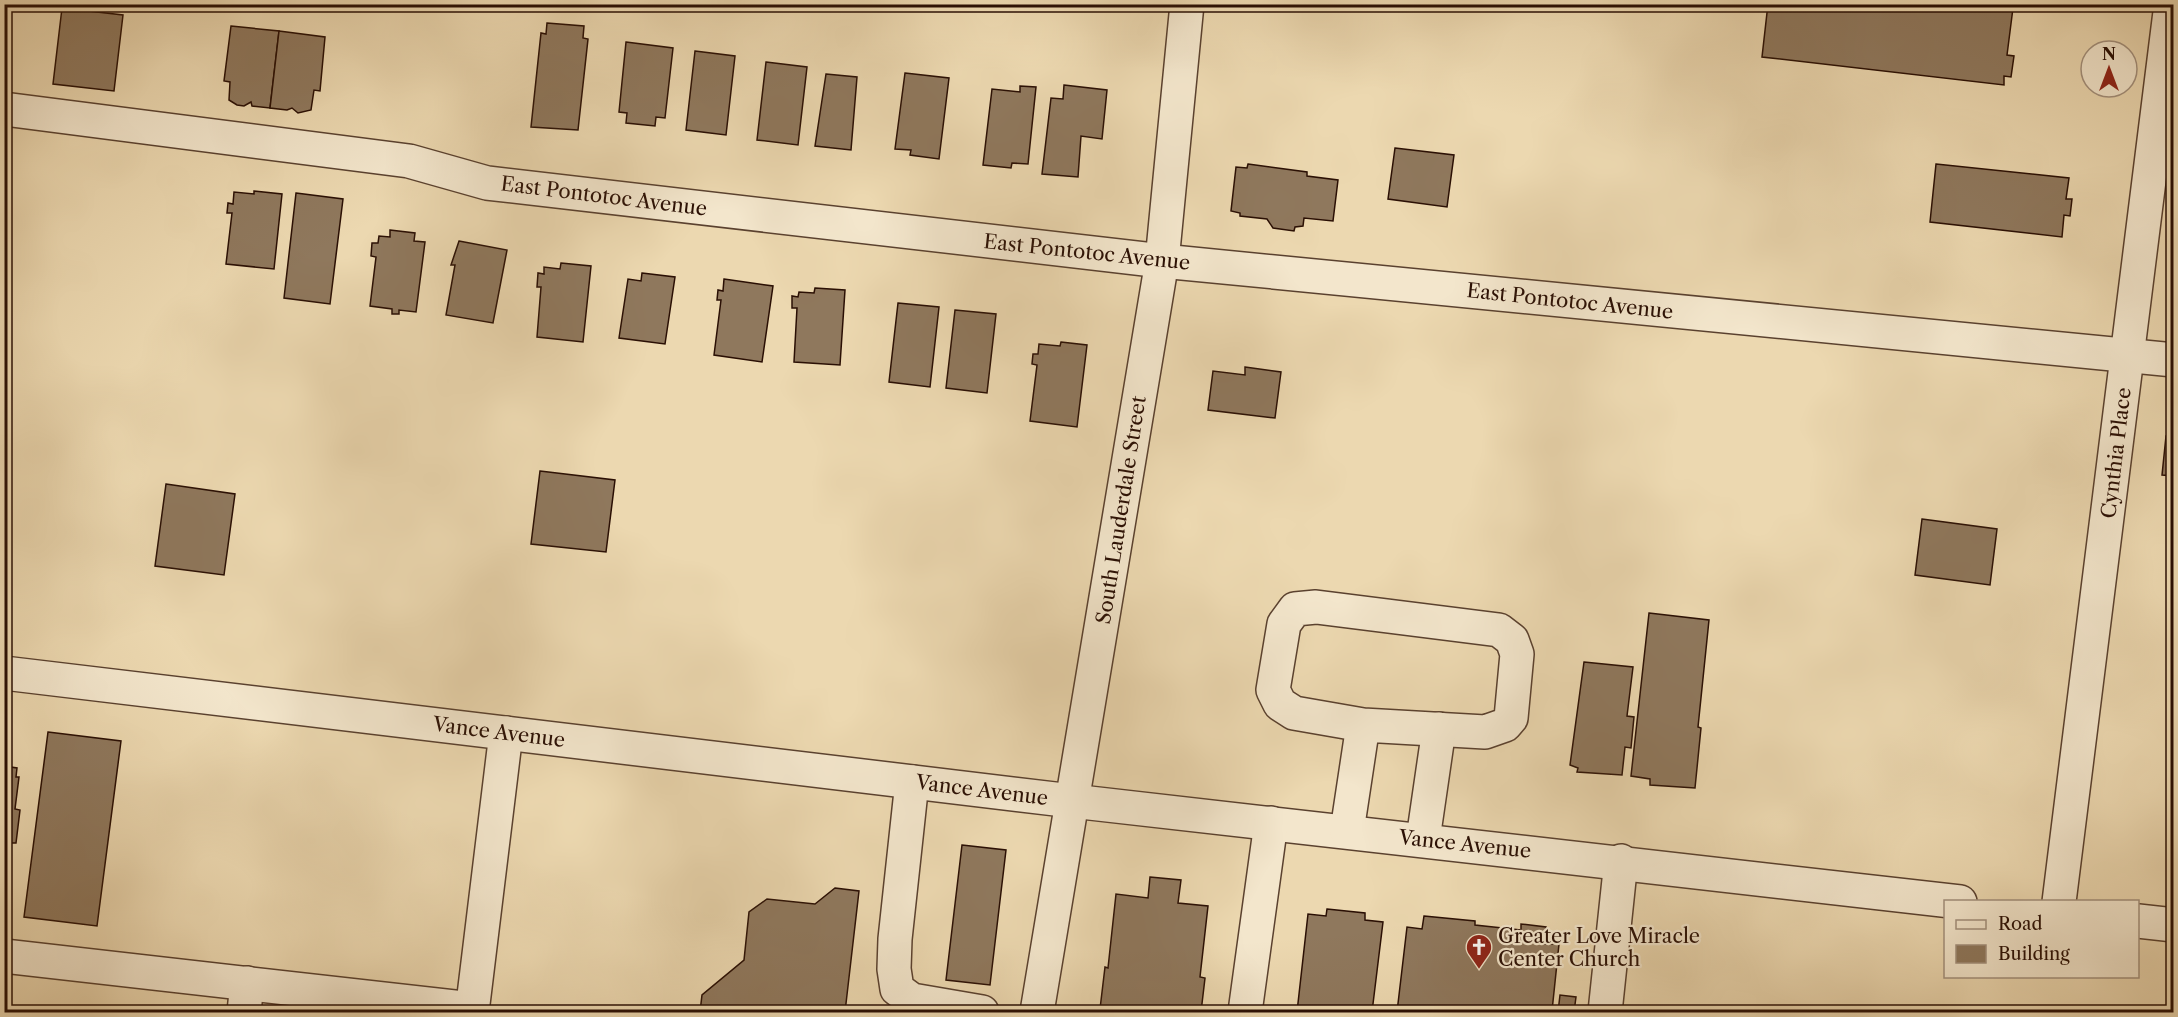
<svg xmlns="http://www.w3.org/2000/svg" width="2178" height="1017" font-family="'Libre Caslon Text',serif">
  <style>
    .building { fill: #8f785d; stroke: #2a0f04; stroke-width: 1.5 }
    .lines { fill: none; stroke-linecap: round; stroke-linejoin: round }
    .minor-casing { stroke: #5a412f; stroke-width: 36 }
    .minor { stroke: #f3e6cc; stroke-width: 33 }
    .labels { text-anchor: middle; stroke-width: 4.5; stroke-linejoin: round; paint-order: stroke }
    .street-label { font-size: 20px; fill: #2a0f04; stroke: #f3e6cc }
    .poi-label { font-size: 20px; fill: #2a0f04; stroke: #f3e6cc; text-anchor: start }
  </style>
  <rect width="100%" height="100%" fill="#ecd8b0"/>
  <filter id="stains"><feTurbulence type="fractalNoise" baseFrequency=".00333" numOctaves="4"/><feColorMatrix values="0 0 0 0 .2 0 0 0 0 .09 0 0 0 0 .02 0 0 0 .5 -.17"/></filter>
  <radialGradient id="worn" r=".72"><stop offset=".6" stop-color="#630" stop-opacity="0"/><stop offset="1" stop-color="#630" stop-opacity=".3"/></radialGradient>
  <g class="building">
    <polygon points="1768,4 1984,4 2013,8 2007,55 2014,56 2011,77 2004,76 2004,85 1762,57"/>
    <polygon points="62,8 123,15 114,91 53,84"/>
    <polygon points="547,23 584,26 583,38 588,39 578,130 531,127 541,33 546,34"/>
    <polygon points="231,26 279,31 270,108 252,106 251,102 244,106 237,105 229,100 230,82 224,81"/>
    <polygon points="279,31 325,37 320,91 314,90 311,110 298,113 292,108 287,110 270,108"/>
    <polygon points="626,42 673,48 665,118 656,117 655,126 626,123 627,113 619,112"/>
    <polygon points="695,51 735,56 726,135 686,130"/>
    <polygon points="766,62 807,67 798,145 757,140"/>
    <polygon points="905,73 949,78 939,159 910,155 911,150 895,149"/>
    <polygon points="826,74 857,77 851,150 815,146"/>
    <polygon points="1064,85 1107,90 1102,139 1081,136 1078,177 1042,174 1051,98 1063,99"/>
    <polygon points="1020,86 1036,87 1028,164 1012,163 1011,168 983,165 992,89 1020,92"/>
    <polygon points="1395,148 1454,155 1447,207 1388,199"/>
    <polygon points="1248,164 1307,172 1307,176 1338,180 1333,221 1304,218 1303,226 1295,227 1294,231 1273,228 1267,219 1240,216 1240,213 1231,211 1236,167 1247,168"/>
    <polygon points="1936,164 2069,178 2066,199 2072,199 2070,216 2064,215 2062,237 1930,222"/>
    <polygon points="254,191 282,194 274,269 226,264 232,213 227,213 228,203 233,204 234,192 254,194"/>
    <polygon points="296,193 343,199 330,304 284,298"/>
    <polygon points="390,230 415,233 414,241 425,242 416,312 399,310 399,314 392,314 392,309 370,306 376,257 371,256 372,243 378,243 379,236 390,237"/>
    <polygon points="459,241 507,250 493,323 446,315 455,265 451,265"/>
    <polygon points="561,263 591,266 583,342 537,337 541,287 537,287 538,273 544,274 544,267 560,269"/>
    <polygon points="642,273 675,277 665,344 619,338 628,279 641,281"/>
    <polygon points="724,279 773,286 762,362 714,355 721,300 717,300 718,290 723,291"/>
    <polygon points="815,288 845,290 840,365 794,362 797,308 792,308 792,296 798,297 799,292 814,293"/>
    <polygon points="898,303 939,307 930,387 889,382"/>
    <polygon points="955,310 996,314 987,393 946,388"/>
    <polygon points="1061,342 1087,345 1077,427 1030,421 1037,365 1032,364 1033,354 1038,354 1039,344 1060,346"/>
    <polygon points="1245,367 1281,372 1275,418 1208,410 1213,371 1245,375"/>
    <polygon points="2166,436 2174,437 2174,476 2162,475"/>
    <polygon points="540,471 615,480 606,552 531,544"/>
    <polygon points="166,484 235,494 224,575 155,566"/>
    <polygon points="1922,519 1997,529 1990,585 1915,575"/>
    <polygon points="1649,613 1709,620 1698,727 1701,728 1695,788 1650,785 1650,779 1631,776"/>
    <polygon points="1584,662 1633,667 1627,716 1634,717 1631,748 1625,747 1622,775 1577,772 1578,768 1570,765"/>
    <polygon points="48,732 121,741 97,926 24,917"/>
    <polygon points="4,766 17,768 16,777 19,777 15,809 20,810 16,843 11,843 4,896"/>
    <polygon points="962,845 1006,850 990,985 946,980"/>
    <polygon points="1150,877 1181,880 1178,903 1208,906 1200,977 1205,978 1201,1012 1104,1012 1104,1010 1100,1009 1105,967 1108,968 1116,894 1148,898"/>
    <polygon points="835,888 859,891 845,1012 700,1012 702,995 744,960 749,912 767,899 815,904"/>
    <polygon points="1327,909 1365,913 1365,920 1383,922 1372,1012 1297,1012 1308,914 1326,916"/>
    <polygon points="1424,916 1475,921 1475,925 1521,930 1521,924 1546,927 1544,944 1559,944 1552,1011 1558,1012 1560,995 1576,997 1574,1012 1397,1012 1407,927 1422,929"/>
  </g>
  <g class="lines">
    <g class="minor-casing">
      <g id="minor">
        <polyline points="4,109 409,161 487,183 1162,261 2174,360"/>
        <polyline points="4,673 1072,801 1960,902"/>
        <polyline points="912,782 895,939 894,969 897,989 912,1000 982,1012"/>
        <polyline points="1347,831 1363,725 1294,713 1280,704 1273,690 1284,624 1295,609 1316,607 1499,630 1512,640 1517,654 1511,718 1505,725 1485,732 1363,725"/>
        <polyline points="1423,839 1439,729"/>
        <polyline points="2059,902 2171,4"/>
        <polyline points="2138,921 2174,925"/>
        <polyline points="4,956 472,1009"/>
        <polyline points="244,1012 247,983"/>
        <polyline points="472,1012 506,733"/>
        <polyline points="1037,1012 1162,261 1187,4"/>
        <polyline points="1245,1012 1271,823"/>
        <polyline points="1605,1012 1621,861"/>
      </g>
    </g>
    <use href="#minor" class="minor"/>
  </g>
  <defs>
    <g id="church-pin" transform="scale(1.35)"><path d="M0 17L-7.5 6A9.5 9.5 0 1 1 7.5 6Z" fill="#8f2418" stroke="#f3e6cc"/><path d="M-1.2-6h2.4v3.5h3.3v2.4h-3.3V6h-2.4V-.1h-3.3v-2.4h3.3Z" fill="#fff"/></g>
  </defs>
  <g fill-rule="evenodd">
    <use href="#church-pin" x="1479" y="947"/>
  </g>
  <g class="labels">
    <g class="street-label">
      <text transform="translate(604 196) rotate(7)" y="7">East Pontotoc Avenue</text>
      <text transform="translate(1087 252) rotate(6)" y="7">East Pontotoc Avenue</text>
      <text transform="translate(1570 301) rotate(6)" y="7">East Pontotoc Avenue</text>
      <text transform="translate(2116 453) rotate(-83)" y="7">Cynthia Place</text>
      <text transform="translate(1121 510) rotate(-81)" y="7">South Lauderdale Street</text>
      <text transform="translate(499 732) rotate(7)" y="7">Vance Avenue</text>
      <text transform="translate(982 790) rotate(7)" y="7">Vance Avenue</text>
      <text transform="translate(1465 844) rotate(6)" y="7">Vance Avenue</text>
    </g>
    <g class="poi-label">
      <text x="1498" y="943">Greater Love Miracle<tspan x="1498" dy="23">Center Church</tspan></text>
    </g>
  </g>
  <rect width="2178" height="1017" fill="none" stroke="#ecd8b0" stroke-width="24"/>
  <rect x="6" y="6" width="2166" height="1005" fill="none" stroke="#2a0f04" stroke-width="3"/>
  <rect x="12" y="12" width="2154" height="993" fill="none" stroke="#2a0f04" stroke-width="1.5"/>
  <rect x="1944" y="900" width="195" height="78" fill="#f3e6cc" stroke="#a3907c" stroke-width="1.5"/>
  <rect x="1956" y="920" width="30" height="9" fill="#f3e6cc" stroke="#a3907c" stroke-width="1.5"/>
  <text x="1998" y="930" font-size="18" fill="#2a0f04">Road</text>
  <rect x="1956" y="945" width="30" height="18" fill="#8f785d" stroke="#a3907c" stroke-width="1.5"/>
  <text x="1998" y="960" font-size="18" fill="#2a0f04">Building</text>
  <g transform="translate(2109 69)"><circle r="28" fill="#f3e6cc" stroke="#a3907c" stroke-width="1.5"/>
  <path d="M0-4.5L10 22L0 15L-10 22Z" fill="#8f2418"/>
  <text y="-9" font-size="16" font-weight="bold" text-anchor="middle" fill="#2a0f04">N</text>
  </g>
  <rect width="100%" height="100%" filter="url(#stains)"/>
  <rect width="100%" height="100%" fill="url(#worn)"/>
</svg>
